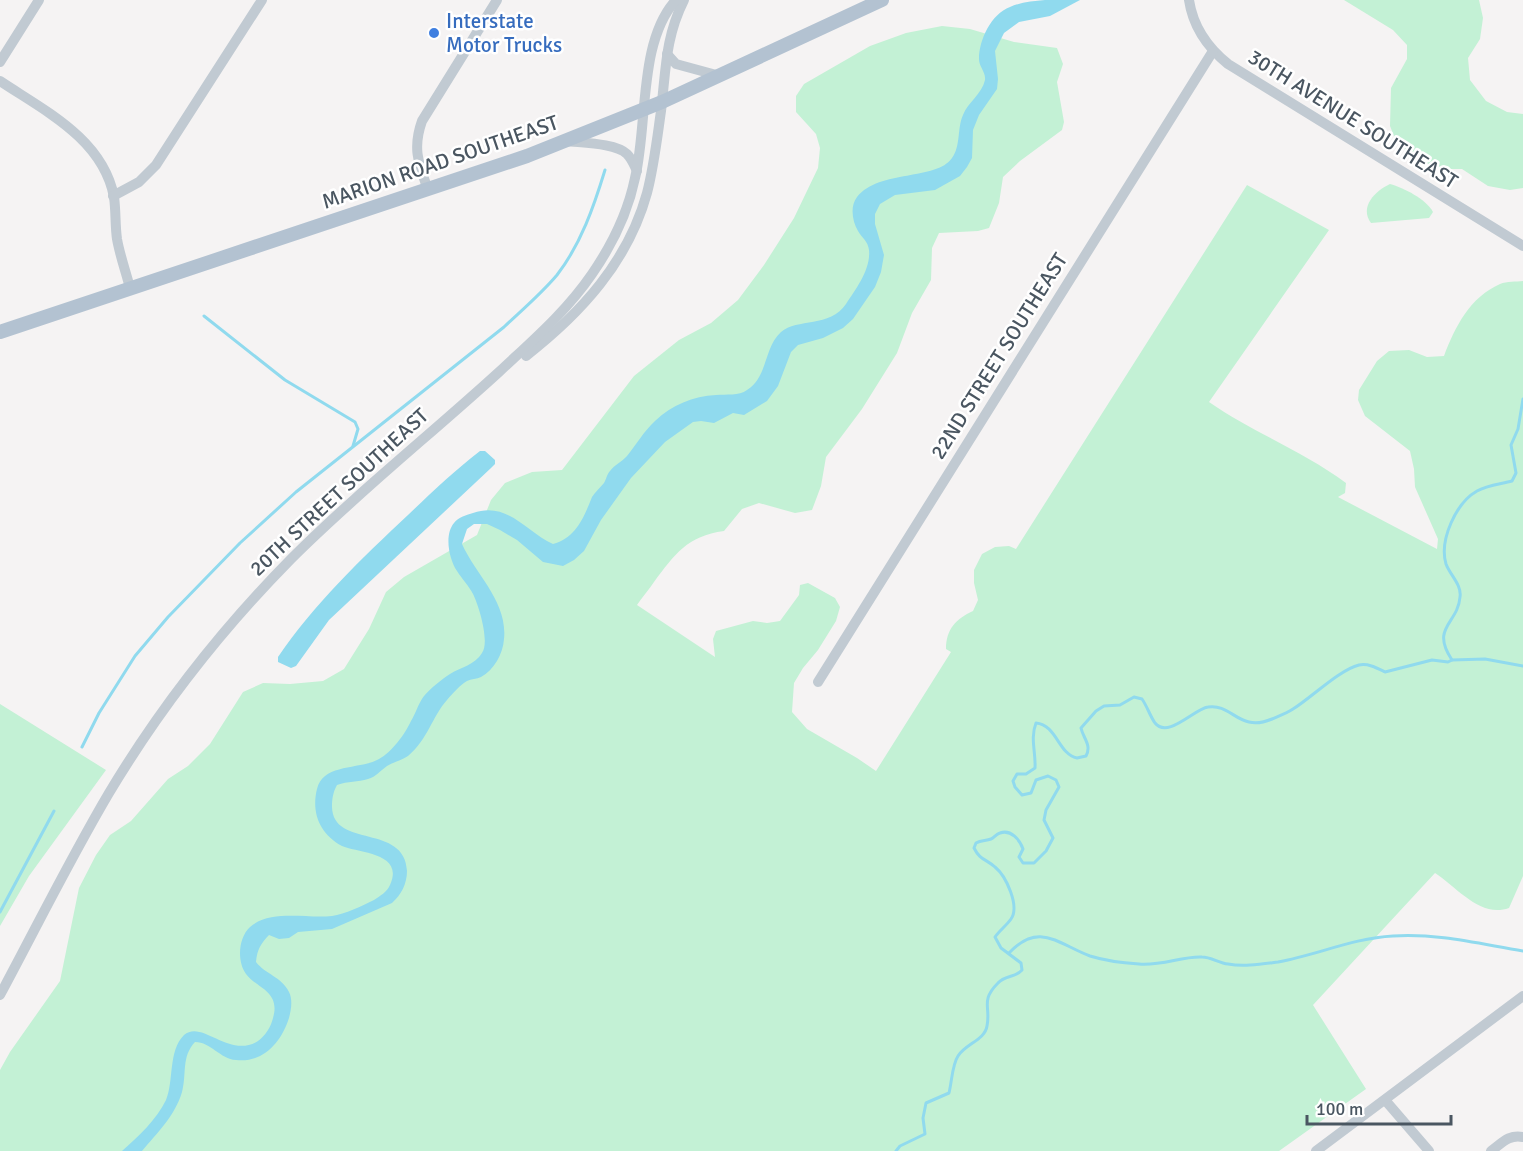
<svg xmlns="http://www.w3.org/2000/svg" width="1523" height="1151" font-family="Signika,sans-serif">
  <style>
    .green { fill: #c3f1d5 }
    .water { fill: #90daee }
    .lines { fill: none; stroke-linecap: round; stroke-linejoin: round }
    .stream { stroke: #90daee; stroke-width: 3 }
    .minor { stroke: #c1cad2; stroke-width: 10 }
    .major { stroke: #b3c2d1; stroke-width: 14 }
    .shop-dot { fill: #3f7fe0; stroke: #fff; stroke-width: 2 }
    .labels { text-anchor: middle; stroke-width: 5; stroke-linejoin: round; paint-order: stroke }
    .shop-label { font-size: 21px; fill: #366cbe; stroke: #fff; text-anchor: start }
    .street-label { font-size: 21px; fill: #4a5661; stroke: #fff }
  </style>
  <rect width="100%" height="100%" fill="#f5f3f3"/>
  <g class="green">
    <polygon points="1344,0 1479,0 1483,18 1480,39 1468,58 1470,80 1486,101 1507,112 1523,114 1523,188 1510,190 1488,186 1462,169 1449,169 1428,164 1412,156 1396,141 1390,126 1391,88 1407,59 1407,45 1393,30"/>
    <path d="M942,26L970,29L1014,42L1057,48L1063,64L1057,82L1064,122L1062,130L1020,161L1003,177L999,203L989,228L978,231L939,233L932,248L931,280L912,313L897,353L862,409L826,457L821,486L812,510L795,513L759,503L742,509L724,531C687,536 675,554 654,582C649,590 642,597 637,605L715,657L713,639L716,631L753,621L767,623L780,621L799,595L800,585L808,583L835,598L840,607L836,621L818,650L803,668L794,683L792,712L807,729L857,758L876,771L951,652L946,649C946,629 956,619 973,611L978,600L974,583V570L982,554L995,547L1009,546L1016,549L1247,185L1329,230L1209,402C1252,432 1303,451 1346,483L1345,493L1338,497L1437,549L1438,539L1415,487L1414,469L1410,451L1365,416L1358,400L1359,390L1377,361L1389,351L1409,350L1427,357L1444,356C1455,327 1470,297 1500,284C1507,281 1516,282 1523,281V876L1509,908C1480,918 1458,888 1435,873L1313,1005L1366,1089L1279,1151H0V1070L10,1052L60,981L79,888L96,855L110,835L131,821L168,779L188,766L210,744L243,692L263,683L290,684L323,681L344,669L369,629L386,592L404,577L477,535L491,500L505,483L532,472L562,470L634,376L679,340L711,323L738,300L764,265L794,218L818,168L820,148L816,134L796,112V96L804,84L870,46L906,33Z"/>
    <path d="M1390,184C1404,188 1426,199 1433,212L1429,218L1371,223C1359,207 1375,191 1390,184Z"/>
    <polygon points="0,704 106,770 29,876 0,926"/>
  </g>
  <g class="water">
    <path d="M1045,0H1080L1050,16L1019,22L1004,33L995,51L998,79L997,89L979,115L973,130L972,158L967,167L960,176L935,190L895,195L880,204L875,214V224L884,255L881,272L875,287L853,319L843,328L823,338L798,345L791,352L778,386L767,401L744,415L733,413L714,423L701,421L693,422L665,442L631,478L601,520L584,551L574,560L563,566L543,562L517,540L500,530L487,524H474L467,529L462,544C476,575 508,602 504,639C503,654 494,670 481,677C477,679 471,679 467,681C461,684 452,694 447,700C432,717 428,739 408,756C402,760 394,762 387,766C381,770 376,777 368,779C358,782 348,781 337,785C333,792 332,799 332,807C333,849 405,823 407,871C407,884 401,895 392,903L332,929L298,932L289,938L279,939L269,935C261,943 257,950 256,962C265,974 282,977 289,992C293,1000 291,1010 289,1018C281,1043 263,1063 236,1060C220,1059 211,1042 195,1042C181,1057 187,1074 182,1092C175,1116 157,1133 142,1151H122C138,1137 157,1119 166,1100C174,1081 168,1051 184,1035C202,1019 229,1059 258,1041C265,1036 271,1027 273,1018C281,991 256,988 246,974C237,962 238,938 250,927C271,909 307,919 332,916C345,914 362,906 374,900C380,896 387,892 390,885C405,852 357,853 342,846C320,834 311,813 317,789C323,763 360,770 379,759C392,752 405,734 411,721C416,713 418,704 424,696C431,688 441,680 450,674C461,667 475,665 482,653C490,642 479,606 473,594C469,586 462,579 457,571C449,559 444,535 454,523C458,517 467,515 473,513C508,501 526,532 553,544C576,538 584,517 592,497C595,492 600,488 604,483C606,480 607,474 610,471C614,465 622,462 627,456C636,445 644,431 655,421C672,405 693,396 716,395C726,394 739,396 747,390C768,377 764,347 781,332C797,318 830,328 846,304C856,289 871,269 869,250C868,241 862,238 858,231C852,221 850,206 857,197C880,169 936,181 952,158C961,146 957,128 963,115C968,102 982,94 985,80C986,72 979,67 979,59C979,40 991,14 1010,7C1021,2 1033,1 1045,0Z"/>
    <path d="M480,451H485L495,460V464L491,468L329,620L296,666L291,668L278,662V657C314,604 361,559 408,515C431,493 454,471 480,451Z"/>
  </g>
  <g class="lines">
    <g class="stream">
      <polyline points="204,316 285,380 355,422 358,429 353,446"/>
      <path d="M1452,660C1430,627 1458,624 1460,597C1462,585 1450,575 1446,564C1439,540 1456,503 1477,491C1487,485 1501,484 1512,481L1516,473L1511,445L1518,429L1523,399"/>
      <path d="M82,747L99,713L135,656L168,617L240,543L296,492L504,327C522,310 541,294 557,275C581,244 594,206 605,170"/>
      <polyline points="0,912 54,811"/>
      <path d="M1009,953C1039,921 1058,944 1090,956C1106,961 1123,963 1139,964C1162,966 1182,956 1202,957C1211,957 1219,963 1228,964C1244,967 1262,964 1278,962C1317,955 1353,938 1393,936C1437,933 1480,944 1523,951"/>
      <path d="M896,1151L900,1146L925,1134L923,1118L926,1103L949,1093C952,1081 952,1065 958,1056C965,1044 985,1040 987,1026C991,1007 980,1001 998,983C1005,975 1015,978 1022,970L1021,963L1001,948L995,937C1000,930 1006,926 1011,919C1020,906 1006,876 995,867C986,859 980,860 974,848L976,843C981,840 986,841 991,839C994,838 996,834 1000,833C1011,829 1020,840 1023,849L1019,857L1023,863H1034L1046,851L1053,838L1044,820L1046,810L1059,787L1056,780L1048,776L1036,780L1031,793L1022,795L1015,787L1013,781L1017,774H1026L1035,768C1036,753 1030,738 1036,723C1057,725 1058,754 1077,758L1086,756C1092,745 1083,738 1081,728L1096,711L1104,706L1120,705L1134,697L1142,699C1147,706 1150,716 1155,723C1168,739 1194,709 1208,707C1232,703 1239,733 1272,719C1279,716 1287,713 1293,709C1311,698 1339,670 1359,665C1368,663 1377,668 1385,672L1432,660L1448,662L1452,660L1485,659L1523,666"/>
    </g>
    <g class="minor">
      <path d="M1189,0C1193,27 1207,47 1228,64L1523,246"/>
      <polyline points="667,54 676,64 720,76"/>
      <polyline points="0,62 39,0"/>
      <path d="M0,81C45,111 103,139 114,197C116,211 115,225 117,239C120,256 126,272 130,288"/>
      <path d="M566,141C582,143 616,143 627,154C632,159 634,165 637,171"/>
      <path d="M428,190C419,164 412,149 422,121L497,0"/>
      <polyline points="113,196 139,182 156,165 262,0"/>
      <path d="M526,356C581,313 628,262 647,193C654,166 657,139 661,111C666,70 665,38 684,0"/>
      <polyline points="818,682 1213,51"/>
      <path d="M0,995C36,928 70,859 109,793C160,708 221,630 291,559C357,493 430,435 499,372C532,341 566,312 592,274C612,245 628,212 635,178C648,125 638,41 676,0"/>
      <polyline points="1385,1100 1429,1151"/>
      <polyline points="1316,1151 1523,996"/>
      <path d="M1491,1151C1502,1143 1509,1134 1523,1137"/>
    </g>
    <polyline class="major" points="0,332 527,156 662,102 882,0"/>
  </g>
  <circle class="shop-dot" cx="434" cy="33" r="6"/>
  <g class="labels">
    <g class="shop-label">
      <text x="446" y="28">Interstate<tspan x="446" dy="24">Motor Trucks</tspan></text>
    </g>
    <g class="street-label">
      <text transform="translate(1353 119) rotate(32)" y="7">30TH AVENUE SOUTHEAST</text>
      <text transform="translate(440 162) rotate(-19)" y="7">MARION ROAD SOUTHEAST</text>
      <text transform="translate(999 356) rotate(-58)" y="7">22ND STREET SOUTHEAST</text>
      <text transform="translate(339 492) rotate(-43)" y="7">20TH STREET SOUTHEAST</text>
    </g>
  </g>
  <path d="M1307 1115v9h144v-9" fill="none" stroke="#4a5661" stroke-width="3"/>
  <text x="1316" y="1115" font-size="18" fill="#4a5661" stroke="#ffffff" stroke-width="4.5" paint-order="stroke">100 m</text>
</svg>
